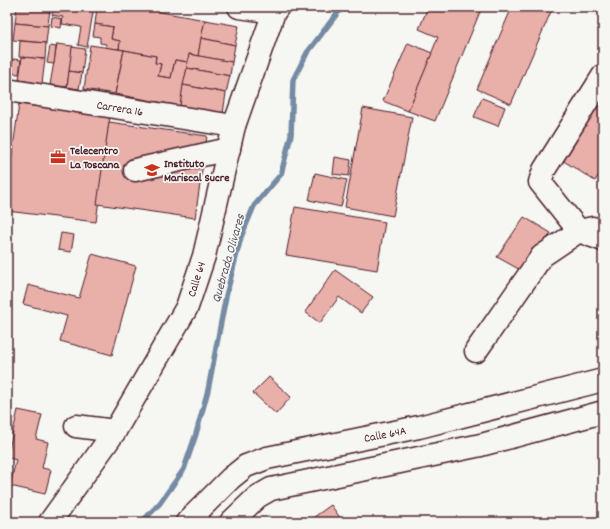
<svg xmlns="http://www.w3.org/2000/svg" width="610" height="529" font-family="Dekko,sans-serif">
  <style>
    .lines { fill: none; stroke-linecap: round; stroke-linejoin: round }
    .stream { stroke: #758aa3; stroke-width: 5.5 }
    .building { fill: #e9afa9; stroke: #4a1f2b }
    .minor-casing { stroke: #4a1f2b; stroke-width: 25 }
    .minor { stroke: #f6f6f2; stroke-width: 22 }
    .labels { text-anchor: middle; stroke-width: 3.5; stroke-linejoin: round; paint-order: stroke }
    .street-label { font-size: 12px; fill: #4a1f2b; stroke: #f6f6f2 }
    .poi-label { font-size: 12px; font-weight: bold; fill: #4a1f2b; stroke: #f6f6f2; text-anchor: start }
    .water-label { font-size: 13px; font-style: italic; fill: #605467; stroke: #f6f6f2 }
  </style>
  <rect width="100%" height="100%" fill="#f6f6f2"/>
  <filter id="ink" filterUnits="userSpaceOnUse"><feTurbulence type="fractalNoise" baseFrequency=".025" numOctaves="2"/><feDisplacementMap in="SourceGraphic" scale="8" xChannelSelector="R" yChannelSelector="G"/><feConvolveMatrix kernelMatrix="1 2 1 2 8 2 1 2 1" color-interpolation-filters="sRGB"/></filter>
  <g filter="url(#ink)">
    <g class="lines">
      <polyline class="stream" points="142,522 160,503 184,469 196,434 208,390 226,296 241,237 254,206 281,174 291,135 293,80 307,53 342,7"/>
    </g>
    <g class="building">
      <polygon points="17,7 50,8 48,26 15,23"/>
      <polygon points="54,7 94,7 87,47 78,45 81,27 62,24 63,17 52,15"/>
      <polygon points="97,7 133,7 205,20 198,56 189,54 188,62 175,60 171,78 158,76 161,64 155,63 156,56 119,49 120,41 111,39 113,27 95,24"/>
      <polygon points="428,7 482,7 435,121 408,111 438,37 419,29"/>
      <polygon points="512,7 553,7 511,104 477,89"/>
      <polygon points="52,17 62,19 61,28 51,26"/>
      <polygon points="205,20 239,26 235,45 201,38"/>
      <polygon points="15,23 48,26 46,43 13,40"/>
      <polygon points="95,24 113,27 111,39 120,41 119,49 106,48 106,44 100,43 100,37 93,36"/>
      <polygon points="201,38 235,45 232,62 198,56"/>
      <polygon points="20,41 46,43 45,59 19,57"/>
      <polygon points="408,43 432,53 408,111 383,101"/>
      <polygon points="57,44 73,46 67,87 50,85"/>
      <polygon points="90,45 124,50 115,94 84,89"/>
      <polygon points="50,46 56,47 54,64 47,63"/>
      <polygon points="72,47 85,49 82,73 69,71"/>
      <polygon points="124,50 156,56 155,63 161,64 158,76 171,78 175,60 188,62 180,106 115,94"/>
      <polygon points="189,54 232,62 230,76 187,68"/>
      <polygon points="22,57 45,59 42,84 19,80"/>
      <polygon points="13,59 21,60 19,74 10,73"/>
      <polygon points="187,68 230,76 226,93 183,85"/>
      <polygon points="69,71 82,73 79,89 67,87"/>
      <polygon points="183,85 226,93 223,114 180,106"/>
      <polygon points="603,87 603,168 595,181 559,158"/>
      <polygon points="482,98 505,107 498,126 474,117"/>
      <polygon points="19,104 110,116 96,222 7,211 7,192"/>
      <polygon points="363,108 412,117 393,216 345,207"/>
      <polygon points="109,122 207,136 195,218 97,204"/>
      <polygon points="335,157 351,160 349,176 333,174"/>
      <polygon points="315,173 347,180 341,207 309,200"/>
      <polygon points="295,207 385,222 377,270 286,255"/>
      <polygon points="524,217 551,233 524,272 497,257"/>
      <polygon points="61,233 74,235 71,252 58,250"/>
      <polygon points="92,254 136,266 112,355 60,341 67,316 23,304 28,285 79,298"/>
      <polygon points="335,270 373,297 361,313 339,297 320,323 305,312"/>
      <polygon points="269,377 291,397 276,414 253,393"/>
      <polygon points="18,410 42,415 36,439 48,442 42,468 51,470 45,494 10,486 16,460 7,457"/>
      <polygon points="331,505 343,522 307,522"/>
    </g>
    <g class="lines">
      <g class="minor-casing">
        <g id="minor">
          <polyline points="239,7 274,12"/>
          <polyline points="603,76 544,170 540,182 579,231 603,240"/>
          <polyline points="7,90 234,126"/>
          <polyline points="135,170 229,149"/>
          <polyline points="476,351 542,256 579,231 593,228"/>
          <polyline points="76,426 115,431"/>
          <polyline points="50,522 115,431 187,307 204,256 234,126 274,12 278,7"/>
          <polyline points="187,522 231,478 246,466 267,458 419,427 603,380"/>
          <polyline points="231,522 257,497 271,489 481,445 603,412"/>
        </g>
      </g>
      <use href="#minor" class="minor"/>
    </g>
  </g>
  <defs>
    <g id="office-bare" transform="scale(1.2)"><path d="M-6-3h4V-5.5h4V-3h4V5H-6ZM-1-4.5V-3h2v-1.5ZM-6 0V1H6V0Z" fill="#c8321e" stroke="#f6f6f2" stroke-width="2.5" paint-order="stroke"/></g>
    <g id="school-bare" transform="scale(1.2)"><path d="M0-5L7-2L0 1L-7-2ZM-4 1L0 2.5L4 1V4Q0 6-4 4Z" fill="#c8321e" stroke="#f6f6f2" stroke-width="2.5" paint-order="stroke"/></g>
  </defs>
  <g fill-rule="evenodd">
    <use href="#office-bare" x="58" y="157"/>
    <use href="#school-bare" x="152" y="170"/>
  </g>
  <g class="labels">
    <g class="street-label">
      <text transform="translate(120 108) rotate(9)" y="4">Carrera 16</text>
      <text transform="translate(196 279) rotate(-73)" y="4">Calle 64</text>
      <text transform="translate(385 434) rotate(-11)" y="4">Calle 64A</text>
    </g>
    <g class="poi-label">
      <text x="70" y="154">Telecentro<tspan x="70" dy="14">La Toscana</tspan></text>
      <text x="164" y="167">Instituto<tspan x="164" dy="14">Mariscal Sucre</tspan></text>
    </g>
    <g class="water-label">
      <text transform="translate(227 258) rotate(-74)" y="5">Quebrada Olivares</text>
    </g>
  </g>
  <rect width="610" height="529" fill="none" stroke="#f6f6f2" stroke-width="24"/>
  <rect x="12" y="12" width="586" height="505" fill="none" stroke="#4a1f2b" stroke-width="1.5" filter="url(#ink)"/>
</svg>
